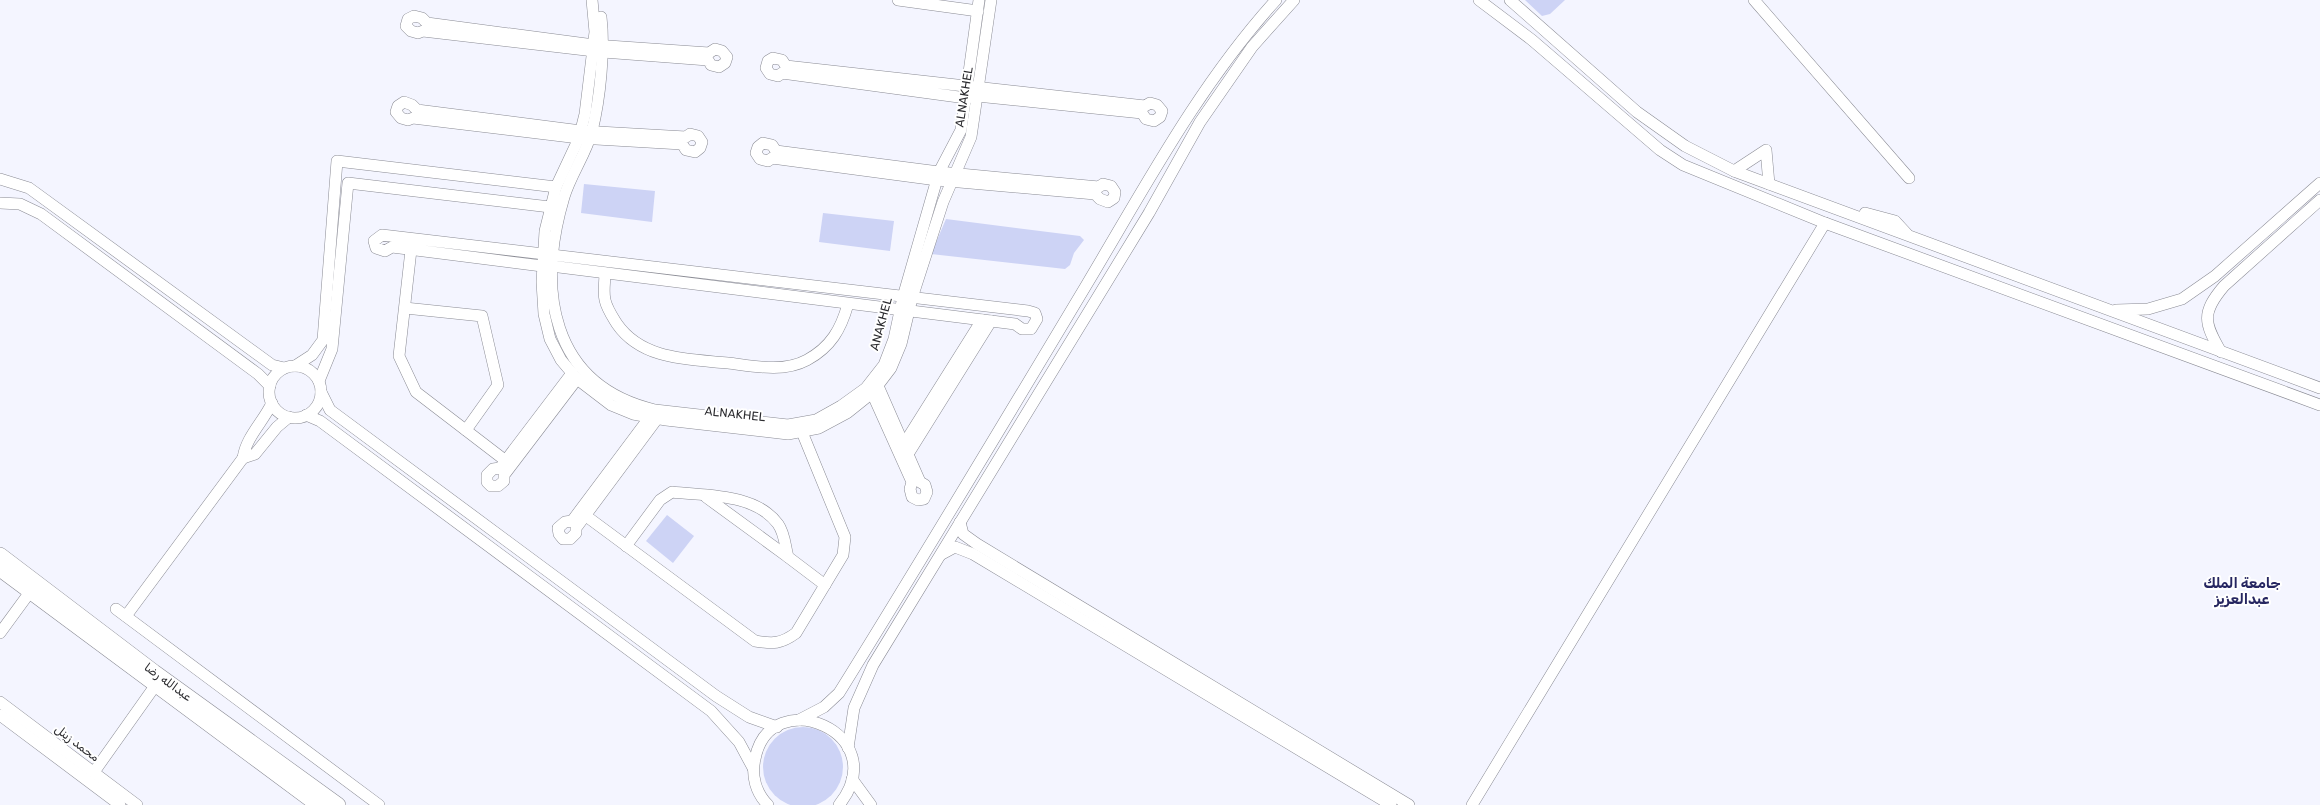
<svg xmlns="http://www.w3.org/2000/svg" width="2320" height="805" font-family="Rubik,'Noto Naskh Arabic',sans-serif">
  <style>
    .green { fill: #cdd3f5 }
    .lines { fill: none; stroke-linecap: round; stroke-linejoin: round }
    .street-casing { stroke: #8a8b94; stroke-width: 12 }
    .secondary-casing { stroke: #8a8b94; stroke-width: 16 }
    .street { stroke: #fff; stroke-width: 11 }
    .secondary { stroke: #fff; stroke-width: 15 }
    .labels { text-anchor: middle; stroke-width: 4; stroke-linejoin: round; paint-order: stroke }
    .street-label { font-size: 12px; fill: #2c2c30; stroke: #fff }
    .neighbourhood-label { font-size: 14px; font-weight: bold; fill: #272761; stroke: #fff }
  </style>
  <rect width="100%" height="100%" fill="#f4f5ff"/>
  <g class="green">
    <polygon points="1525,0 1565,0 1550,14 1542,16"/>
    <polygon points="584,184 655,191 652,222 581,213"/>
    <polygon points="823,213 894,221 890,251 819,242"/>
    <polygon points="946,219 1080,236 1084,240 1074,253 1070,265 1065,269 931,254"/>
    <polygon points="667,515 694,536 673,563 646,541"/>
    <circle cx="803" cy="767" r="40"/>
  </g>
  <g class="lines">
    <g class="street-casing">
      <g id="street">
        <polyline points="592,0 595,32 585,114 579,138 556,187 545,231 542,282 544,314 550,339 561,360 577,379 611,405 633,414 666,420 788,434 819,428 847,413 872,393 891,368 901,344 912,298 943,202 971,137 991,0"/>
        <polyline points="898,0 978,11"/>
        <polyline points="1479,0 1532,40 1660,150 1683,165 1825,223 2320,405"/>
        <polyline points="1510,0 1637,112 1685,146 1734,171 2320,388"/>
        <polyline points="1754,0 1909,178"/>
        <polygon points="414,16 422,18 427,23 594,45 709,53 715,49 722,51 727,57 725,63 719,67 711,65 708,60 603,52 423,31 418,33 411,31 406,26 408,19"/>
        <path d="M601,17C605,50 600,99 592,131C586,154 571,174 564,197C537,288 549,385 655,410L788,425L816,420L841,406L866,388L884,365L894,339L903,297L939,172L961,130L979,0"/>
        <polygon points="773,58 782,60 786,66 1145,106 1150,103 1157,105 1162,111 1160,117 1154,121 1146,119 1142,113 977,96 966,98 782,73 778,76 770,74 766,68 768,61"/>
        <polygon points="404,102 412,105 417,110 581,131 686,137 690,134 698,136 702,142 700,148 695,152 686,150 682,144 579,138 413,118 408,120 401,118 396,112 398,106"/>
        <polygon points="763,143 772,145 776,151 939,172 1099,187 1103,184 1111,186 1115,192 1114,198 1108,202 1100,199 1095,194 937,180 772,158 768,161 760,159 756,153 758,147"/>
        <polyline points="1734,171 1766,150 1769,184"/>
        <polyline points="0,179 29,188 272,365 284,368"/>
        <polyline points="0,203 20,204 41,214 258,374 270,386"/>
        <polyline points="1865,213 1895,221 1907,234"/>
        <polyline points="411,250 399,356 416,392 506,461"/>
        <polyline points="542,266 392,247 385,251 376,248 374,241 382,235 1028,311 1035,313 1037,319 1031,329 1022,329 1015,324 551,266"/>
        <path d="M605,273C605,281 603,292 605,300C607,309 612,316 617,324C642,360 688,359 728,363C753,366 783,373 807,360C831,347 841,329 848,304"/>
        <polyline points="405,308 482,316 498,385 466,430"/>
        <polyline points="2116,310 2148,309 2182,299 2215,276 2320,183"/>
        <path d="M2221,352C2204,323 2201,313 2224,286L2320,200"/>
        <polyline points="295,366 312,355 323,340 337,161 556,187"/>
        <circle cx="295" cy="392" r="26"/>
        <polyline points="572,373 500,468 493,469 487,475 487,482 491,486 498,486 504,481 504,475 577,379"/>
        <polyline points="319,381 332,349 348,183 550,207"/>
        <polyline points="321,392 330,410 716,696 749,717 777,727"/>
        <polyline points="872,393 912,482 910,489 912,497 918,500 924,499 927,492 925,485 920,482 878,386"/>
        <path d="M272,403C263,422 246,437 243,458L255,454L277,427L289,417"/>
        <polyline points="306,415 320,421 711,711 739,742 753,768"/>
        <polyline points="649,418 572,521 565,522 558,528 559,534 563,539 570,539 576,533 576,528 657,419"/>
        <polyline points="904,444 982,320"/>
        <polyline points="908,454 991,321"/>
        <polyline points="706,497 788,557"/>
        <path d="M586,516L755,641C773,644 781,644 796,633L843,555L845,537L802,432"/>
        <polyline points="960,522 963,534 977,544 1409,805"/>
        <path d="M626,546L660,500L672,492C706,496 755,493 778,524C785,534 785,546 788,557L825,585"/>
        <polyline points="942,554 955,547 973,554 1391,805"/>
        <polyline points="116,609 379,805"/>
        <polyline points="126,616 243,458"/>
        <polyline points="0,633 30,592"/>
        <polyline points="0,702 137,805"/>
        <polyline points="0,715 120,805"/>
        <path d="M799,720L824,707L839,693C923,558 1005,421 1087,284C1145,187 1199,85 1276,0"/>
        <polyline points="848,748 854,708 873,665 1149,213 1200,122 1252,47 1294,0"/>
        <polyline points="94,772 155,686"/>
        <polyline points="852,779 871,805"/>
        <path d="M768,805C756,793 751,776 755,759C770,681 896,733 839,805"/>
        <polyline points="1472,805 1825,223"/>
      </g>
    </g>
    <g class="secondary-casing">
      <g id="secondary">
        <polyline points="0,555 154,672 338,805"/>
        <polyline points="0,569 318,805"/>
      </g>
    </g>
    <use href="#street" class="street"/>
    <use href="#secondary" class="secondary"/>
  </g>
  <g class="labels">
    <g class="street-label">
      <text transform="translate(964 97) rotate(-81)" y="4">ALNAKHEL</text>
      <text transform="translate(881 324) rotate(-75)" y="4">ANAKHEL</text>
      <text transform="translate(735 414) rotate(6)" y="4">ALNAKHEL</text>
      <text transform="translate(168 682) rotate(36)" y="4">عبدالله رضا</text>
      <text transform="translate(77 743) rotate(37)" y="4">محمد زينل</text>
    </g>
    <g class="neighbourhood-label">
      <text x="2242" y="588">جامعة الملك<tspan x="2242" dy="16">عبدالعزيز</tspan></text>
    </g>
  </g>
</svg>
